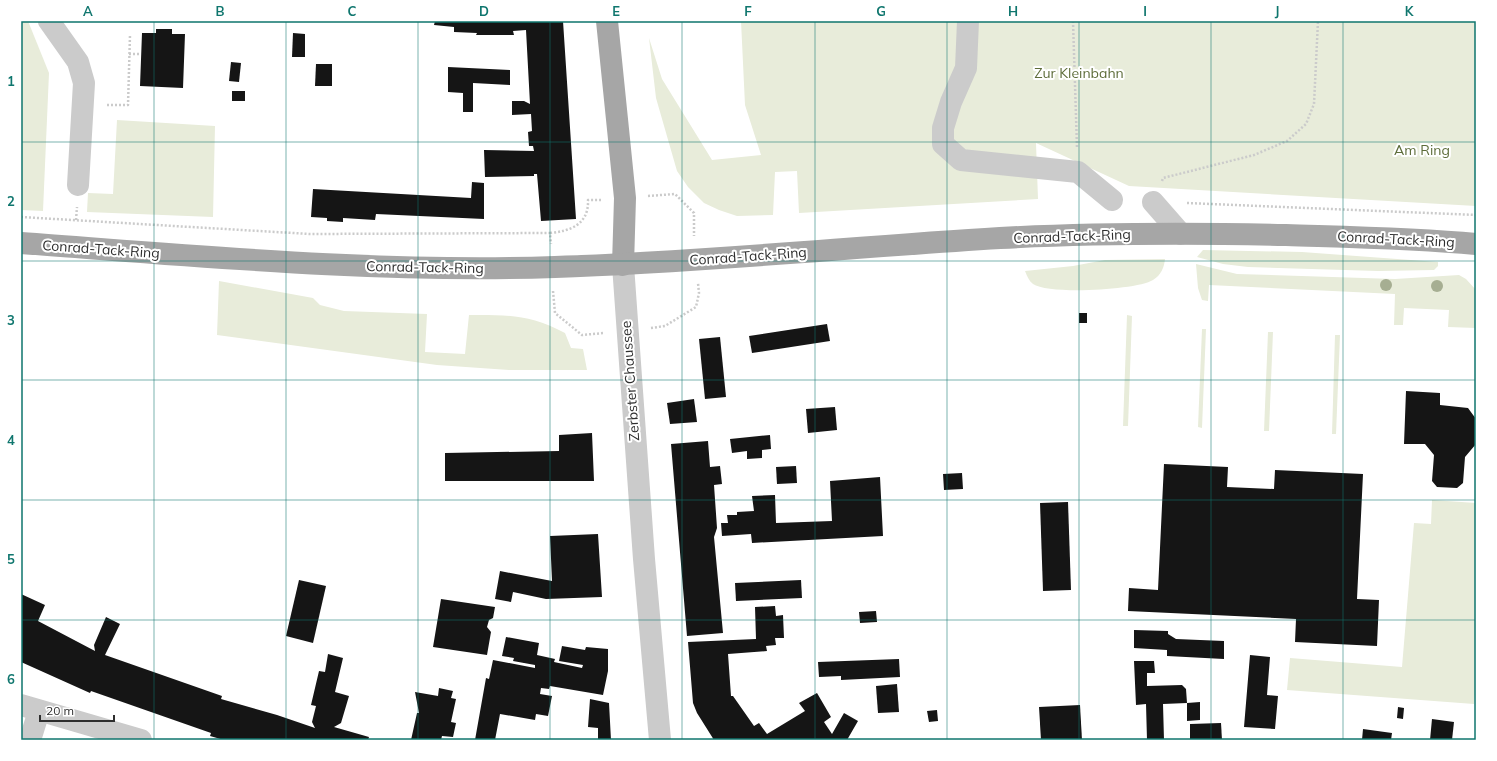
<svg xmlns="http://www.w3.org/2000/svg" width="1497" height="761" font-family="Mulish,sans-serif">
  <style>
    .green { fill: #e8ecda }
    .building { fill: #151515 }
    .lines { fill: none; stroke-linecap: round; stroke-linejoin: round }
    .path { stroke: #cbcbcb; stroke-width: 2.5; stroke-dasharray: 2 2; stroke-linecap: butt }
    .minor { stroke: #cbcbcb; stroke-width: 22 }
    .major { stroke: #a6a6a6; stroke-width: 22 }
    .tree { fill: #a6ae92 }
    .grid { fill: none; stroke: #0f766e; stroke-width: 1; stroke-opacity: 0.55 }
    .labels { text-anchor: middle; stroke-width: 4; stroke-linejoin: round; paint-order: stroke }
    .park-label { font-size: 14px; fill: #5d6c39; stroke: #fff }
    .street-label { font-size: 14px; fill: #2e2e2e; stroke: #fff }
    .neatline { fill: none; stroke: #0f766e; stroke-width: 1.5 }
    .grid-label { font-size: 13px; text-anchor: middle; font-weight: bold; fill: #0f766e }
  </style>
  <rect width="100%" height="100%" fill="#fff"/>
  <g class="green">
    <polygon points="21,21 28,21 49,73 43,211 21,210"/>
    <polygon points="741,21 1476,21 1476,206 1129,186 1036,143 1038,199 799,213 797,171 775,172 773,215 737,216 719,210 704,203 688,187 677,171 656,98 649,38 662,79 712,160 761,155 745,105"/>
    <polygon points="117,120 215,126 213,217 87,212 88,193 113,194"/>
    <polygon points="1203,250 1302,252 1438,262 1438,266 1434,270 1378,271 1248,267 1223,264 1197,257"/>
    <path d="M1165,259C1164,268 1161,275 1153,280C1137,290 1049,295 1033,284C1029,281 1027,276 1025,271L1073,266L1105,260Z"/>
    <polygon points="1196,264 1237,274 1395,279 1459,275 1466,279 1476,290 1476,328 1448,327 1449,310 1404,308 1403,325 1394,325 1395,294 1209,285 1208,301 1202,300 1198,288"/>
    <path d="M219,281L313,298L320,305L344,311L427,314L425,352L465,354L469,315C508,315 529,314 565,333L571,348L583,349L587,370H509L437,365L217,335Z"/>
    <polygon points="1127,315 1132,316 1128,426 1123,426"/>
    <polygon points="1202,329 1206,329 1202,428 1198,427"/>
    <polygon points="1268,332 1273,332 1269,431 1264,431"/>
    <polygon points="1335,335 1340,335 1336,434 1332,434"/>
    <polygon points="1432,500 1476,503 1476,684 1474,704 1287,690 1290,658 1402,667 1414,523 1431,524"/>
  </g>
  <g class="building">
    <polygon points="435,21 563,21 576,219 541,221 537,174 534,174 534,176 485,177 484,150 534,151 533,146 529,146 528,132 532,131 531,114 512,115 512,101 524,101 530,104 526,30 513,31 514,35 476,35 477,33 454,32 454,27 434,25"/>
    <polygon points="156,29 172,29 172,34 185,34 183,88 140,86 142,33 156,33"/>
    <polygon points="293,33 305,34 305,57 292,57"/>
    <polygon points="231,62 241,63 239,82 229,81"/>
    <polygon points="316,64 332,64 332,86 315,86"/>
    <polygon points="448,67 510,70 510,85 473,83 473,112 463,112 463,93 448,92"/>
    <rect x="232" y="91" width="13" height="10"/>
    <polygon points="472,182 484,183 484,219 376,214 375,220 343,218 343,222 327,221 327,218 311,217 313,189 471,198"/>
    <rect x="1079" y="313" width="8" height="10"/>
    <polygon points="827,324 830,341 752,353 749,336"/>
    <polygon points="720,337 726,397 705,399 699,339"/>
    <polygon points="1406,391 1440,393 1440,405 1468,408 1476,419 1476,444 1465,457 1463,483 1457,488 1437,487 1432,481 1434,455 1425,444 1404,444"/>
    <polygon points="694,399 697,422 670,424 667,403"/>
    <polygon points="835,407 837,430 808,433 806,409"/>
    <polygon points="592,433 594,481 445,481 445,453 559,451 559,435"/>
    <polygon points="770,435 771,449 762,450 762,458 747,459 747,451 732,453 730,439"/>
    <polygon points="708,441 710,467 720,466 722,484 714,485 717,528 714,537 723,633 687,636 671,444"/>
    <polygon points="1164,464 1228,467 1227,487 1274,489 1275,470 1363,474 1357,599 1379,600 1377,646 1295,642 1296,619 1128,611 1129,588 1158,590"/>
    <polygon points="796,466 797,483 777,484 776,467"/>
    <polygon points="962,473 963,489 944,490 943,474"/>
    <polygon points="880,477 883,536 752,543 751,534 722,536 721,523 728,523 727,515 737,515 737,512 754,511 752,496 775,495 776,523 832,521 830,481"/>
    <polygon points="1068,502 1071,590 1043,591 1040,503"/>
    <polygon points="598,534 602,597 546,599 513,592 511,602 495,599 500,571 552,581 550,536"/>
    <polygon points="299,580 326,586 313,643 286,636"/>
    <polygon points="801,580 802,598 736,601 735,583"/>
    <polygon points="21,594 45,605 38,621 95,651 94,645 106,617 120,624 105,655 222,696 221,699 277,715 315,728 312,722 316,706 311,705 319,671 325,672 328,654 343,658 335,692 349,696 341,723 334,727 369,737 368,740 224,740 210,736 211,733 91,691 90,693 21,662"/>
    <polygon points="441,599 495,607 493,618 489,620 487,627 491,632 487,655 433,647"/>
    <polygon points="775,606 776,616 783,615 784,638 775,638 776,645 766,646 767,651 728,654 731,696 733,696 754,726 759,723 767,734 805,711 799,703 817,693 831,717 824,722 832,734 844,713 858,721 847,740 829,739 826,740 714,740 697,713 693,703 688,642 756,639 755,607"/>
    <polygon points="876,611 877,622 860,623 859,612"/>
    <polygon points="1134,630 1168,631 1168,634 1176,639 1224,641 1224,659 1167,656 1167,650 1134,648"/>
    <polygon points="506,637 539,643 537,655 555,659 554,662 582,668 583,665 559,661 562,646 585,650 586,647 608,649 608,671 603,695 550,686 549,689 541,688 540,694 552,696 548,716 536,714 535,720 500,714 495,740 475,740 486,678 489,679 493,660 535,668 535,665 513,661 514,658 502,656"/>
    <polygon points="1250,655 1270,657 1267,695 1278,696 1275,729 1244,727"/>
    <polygon points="899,659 900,677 841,680 841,676 819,677 818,662"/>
    <polygon points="1134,661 1154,661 1155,673 1147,673 1147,686 1182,685 1186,689 1187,703 1163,704 1164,740 1147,740 1146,704 1136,705"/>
    <polygon points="897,684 899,712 878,713 876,686"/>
    <polygon points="439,688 453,691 451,698 456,699 451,722 456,723 453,737 442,736 441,740 411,740 417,713 419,713 415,692 438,696"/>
    <polygon points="590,699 609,703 611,740 598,740 598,728 588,727"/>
    <polygon points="1200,702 1200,720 1187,721 1187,703"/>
    <polygon points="1080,705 1082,740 1041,740 1039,707"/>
    <polygon points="1398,707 1404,708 1403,719 1397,718"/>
    <polygon points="937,710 938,721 929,722 927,711"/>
    <polygon points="1432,719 1454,722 1452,740 1430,740"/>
    <polygon points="1221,723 1222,740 1190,740 1190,724"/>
    <polygon points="1363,729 1392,733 1391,740 1362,740"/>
  </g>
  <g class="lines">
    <g class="path">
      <polyline points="1073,21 1077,148"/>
      <polyline points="129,54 141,54"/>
      <polyline points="107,105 128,105 130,35"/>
      <polyline points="1162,181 1163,178 1254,155 1287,141 1306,124 1314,104 1318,21"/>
      <polyline points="648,196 675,194 694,213 694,236"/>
      <polyline points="1187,203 1476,215"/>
      <polyline points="21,217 310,234 550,233 551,244"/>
      <polyline points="76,220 77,207"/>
      <path d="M550,233C571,231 589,224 588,200H601"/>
      <polyline points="553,291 555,313 582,335 604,333"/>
      <polyline points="651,328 665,326 696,307 699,293 698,283"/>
    </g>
    <g class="minor">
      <polyline points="49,21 78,62 84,83 78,185"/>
      <polyline points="968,21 966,68 951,102 943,128 943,144 961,160 1078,172 1112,200"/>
      <polyline points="1153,202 1181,234"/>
      <polyline points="623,265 644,559 660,740"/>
      <polyline points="21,705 141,740"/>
      <polyline points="30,740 39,711"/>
    </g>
    <g class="major">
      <polyline points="607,21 625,198 623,265"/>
      <path d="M21,243C199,256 377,273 555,267C704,262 852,247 1000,238C1095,233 1191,233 1286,235C1349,237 1413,238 1476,244"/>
    </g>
  </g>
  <g class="tree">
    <circle cx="1386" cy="285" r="6"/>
    <circle cx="1437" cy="286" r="6"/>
  </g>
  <path class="grid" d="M154,21V740M286,21V740M418,21V740M550,21V740M682,21V740M815,21V740M947,21V740M1079,21V740M1211,21V740M1343,21V740M21,142H1476M21,261H1476M21,380H1476M21,500H1476M21,620H1476"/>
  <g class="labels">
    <g class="park-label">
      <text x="1079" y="78">Zur Kleinbahn</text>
      <text x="1422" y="155">Am Ring</text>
    </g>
    <g class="street-label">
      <text transform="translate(1072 236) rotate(-2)" y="5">Conrad-Tack-Ring</text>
      <text transform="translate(1396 239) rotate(3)" y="5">Conrad-Tack-Ring</text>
      <text transform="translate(101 249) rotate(4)" y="5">Conrad-Tack-Ring</text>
      <text transform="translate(748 256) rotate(-4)" y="5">Conrad-Tack-Ring</text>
      <text transform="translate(425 267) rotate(1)" y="5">Conrad-Tack-Ring</text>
      <text transform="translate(630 381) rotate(-94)" y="5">Zerbster Chaussee</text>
    </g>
  </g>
  <rect width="1497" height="761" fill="none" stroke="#ffffff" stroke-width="44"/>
  <path d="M40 715v6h74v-6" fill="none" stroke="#2e2e2e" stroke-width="2"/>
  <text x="46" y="715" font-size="12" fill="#2e2e2e" stroke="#ffffff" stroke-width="3" paint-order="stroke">20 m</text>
  <rect x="22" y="22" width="1453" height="717" class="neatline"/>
  <g class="grid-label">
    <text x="88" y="16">A</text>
    <text x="220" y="16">B</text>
    <text x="352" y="16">C</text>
    <text x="484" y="16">D</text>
    <text x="616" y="16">E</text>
    <text x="748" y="16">F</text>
    <text x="881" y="16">G</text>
    <text x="1013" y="16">H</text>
    <text x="1145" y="16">I</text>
    <text x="1277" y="16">J</text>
    <text x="1409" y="16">K</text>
    <text x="11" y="86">1</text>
    <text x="11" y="206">2</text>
    <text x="11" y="325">3</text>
    <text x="11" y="445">4</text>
    <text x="11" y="564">5</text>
    <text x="11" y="684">6</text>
  </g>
</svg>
